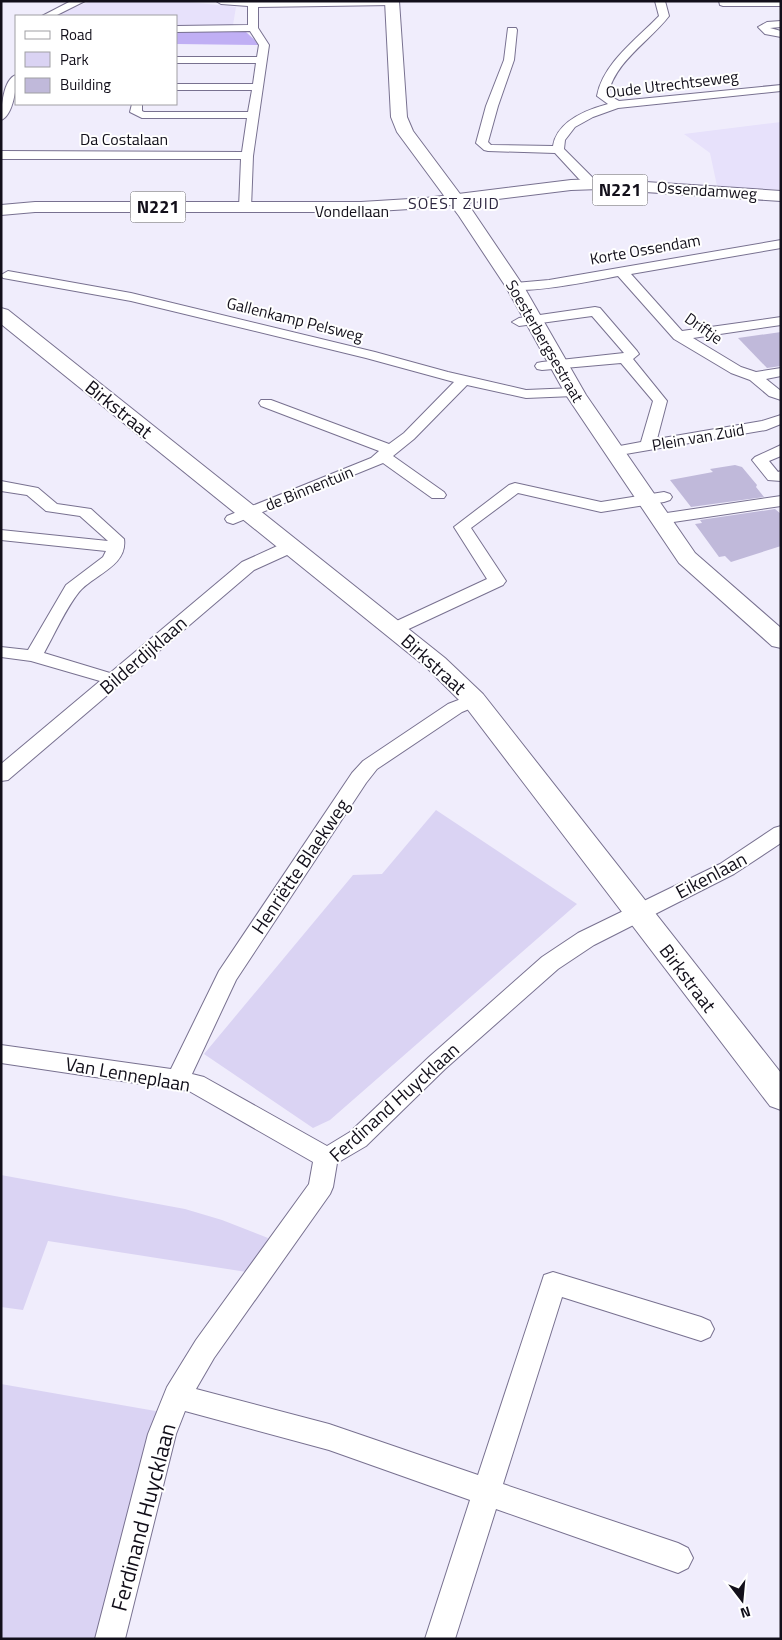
<svg xmlns="http://www.w3.org/2000/svg" width="782" height="1640" font-family="'Titillium Web',sans-serif">
  <style>
    .built { fill: #e7e1fb }
    .green { fill: #dad3f3 }
    .forest { fill: #c0aff4 }
    .building { fill: #c0b9da }
    .lines { fill: none; stroke-linecap: round; stroke-linejoin: round }
    .street-casing { stroke: #787190; stroke-width: 2 }
    .secondary-casing { stroke: #787190; stroke-width: 2 }
    .primary-casing { stroke: #787190; stroke-width: 2 }
    .street { fill: #fff; fill-rule: evenodd }
    .secondary { fill: #fff; fill-rule: evenodd }
    .primary { fill: #fff; fill-rule: evenodd }
    .labels { text-anchor: middle; stroke-width: 4; stroke-linejoin: round; paint-order: stroke }
    .far-street-label { font-size: 16px; fill: #120f1a; stroke: #fff }
    .far-neighbourhood-label { font-size: 16px; letter-spacing: 1px; fill: #2e2741; stroke: #fff }
    .shield { fill: #fff; stroke: #59575f; stroke-width: 1 }
    .shield-label { font-size: 18px; font-weight: bold; fill: #120f1a }
    .street-label { font-size: 19px; fill: #120f1a; stroke: #fff }
    .near-street-label { font-size: 22px; fill: #120f1a; stroke: #fff }
  </style>
  <rect width="100%" height="100%" fill="#f0edfc"/>
  <g class="built">
    <polygon points="91,1 180,1 236,7 233,25 176,26 176,16 53,16"/>
    <polygon points="781,122 781,190 717,186 710,153 684,134"/>
  </g>
  <g class="green">
    <polygon points="436,810 577,904 330,1120 313,1128 204,1054 353,875 382,874"/>
    <polygon points="1,1175 185,1209 222,1220 268,1238 253,1273 48,1241 23,1310 1,1307"/>
    <polygon points="1,1384 167,1413 108,1639 1,1639"/>
  </g>
  <polygon class="forest" points="176,32 246,32 260,45 176,44"/>
  <g class="building">
    <polygon points="781,332 781,366 767,368 738,338"/>
    <polygon points="735,465 742,467 757,485 756,487 764,497 691,507 670,480 713,472 710,469"/>
    <polygon points="775,509 781,514 781,546 731,562 725,556 719,557 695,524 702,523 700,520"/>
  </g>
  <g class="lines">
    <g class="street-casing">
      <g id="street">
        <polygon points="71,1 85,1 55,16 42,16"/>
        <polygon points="216,1 397,2 392,5 258,7 258,28 269,45 253,156 251,208 249,211 241,211 239,208 241,159 1,159 1,151 242,152 247,118 142,118 130,112 132,104 142,104 142,111 144,112 248,112 252,90 176,90 176,84 253,84 256,63 176,63 176,57 257,57 259,45 250,31 176,32 176,26 248,25 248,6 221,4"/>
        <path d="M655,1H665L669,16C650,41 614,62 608,95L619,101L781,85V91L618,108L593,117L575,127L565,140L564,149L599,184L597,187L593,188L579,179L555,153L488,151L484,150L476,143L486,106L504,60L508,28H516L517,30L514,60L498,106L488,142L491,145L553,146C557,121 586,110 608,104L597,96C603,63 637,39 659,16Z"/>
        <polygon points="719,1 781,1 781,6 723,6 720,5"/>
        <polygon points="781,21 781,27 770,28 781,31 781,37 765,34 758,27 767,22"/>
        <path d="M16,75C17,86 13,116 1,120C1,109 3,79 16,75Z"/>
        <path d="M781,240V248L631,274L682,331L781,317V325L693,338L741,367L756,372L781,368V376L766,379L781,391V400L769,396L750,380L731,373L674,339L618,276C602,279 516,297 508,287L515,283L549,280Z"/>
        <polygon points="8,271 131,293 375,352 448,372 526,390 574,388 579,389 581,392 579,395 574,396 526,398 467,385 414,439 393,456 444,492 446,495 444,498 432,498 383,463 233,524 227,522 225,519 227,516 371,458 379,451 261,406 259,403 261,400 271,400 389,444 404,433 454,382 366,358 131,301 3,278 1,275"/>
        <polygon points="595,307 600,308 637,351 639,354 633,359 667,401 657,439 762,421 781,415 781,424 766,430 614,456 609,454 606,451 609,448 641,442 653,401 621,363 542,370 537,369 535,366 537,363 542,362 624,353 592,316 519,326 512,322 519,318"/>
        <polygon points="781,445 781,456 769,461 778,472 781,471 781,481 768,480 752,460 755,457"/>
        <path d="M1,481L38,488L57,504L91,509L124,539C128,566 93,575 79,592C66,608 54,635 44,653L110,673L242,562L286,542H298L300,546L298,550L254,570L8,780L1,781V764L100,681L31,661L1,657V647L28,650L66,585L103,557L106,551L1,540V530L108,541L80,516L46,511L27,495L1,491Z"/>
        <polygon points="515,483 601,502 664,492 670,494 672,497 670,500 664,502 601,512 518,493 471,528 506,581 503,585 400,633 394,634 388,633 385,629 388,625 487,579 454,527 509,485"/>
        <polygon points="781,496 781,506 660,524 654,522 652,519 654,516 660,514"/>
        <polygon points="474,694 481,696 483,700 481,704 462,712 377,769 366,783 236,980 192,1074 204,1077 327,1146 350,1132 429,1057 542,957 578,933 720,864 774,828 781,826 781,843 734,874 594,945 558,969 445,1069 366,1146 337,1163 333,1187 330,1194 214,1358 196,1389 329,1424 478,1475 544,1275 553,1272 701,1317 710,1321 714,1329 710,1337 701,1341 562,1297 503,1484 678,1543 688,1548 693,1558 688,1568 678,1573 496,1509 455,1639 425,1639 470,1500 329,1450 185,1411 176,1434 125,1639 95,1639 148,1434 167,1387 196,1340 309,1184 313,1162 189,1091 1,1063 1,1045 171,1069 219,971 352,773 363,761 448,704"/>
      </g>
    </g>
    <g class="secondary-casing">
      <g id="secondary">
        <polygon points="385,1 399,1 407,117 413,131 472,210 524,287 586,395 695,553 781,628 781,648 772,646 679,563 566,395 506,287 459,216 397,132 391,117"/>
        <polygon points="1,308 8,310 445,658 483,694 781,1073 781,1110 770,1106 465,706 427,668 1,324"/>
      </g>
    </g>
    <g class="primary-casing">
      <polygon id="primary" points="600,179 781,191 781,201 600,189 571,190 426,208 361,212 35,212 1,215 1,205 35,202 361,202 426,198 571,180"/>
    </g>
    <use href="#street" class="street"/>
    <use href="#secondary" class="secondary"/>
    <use href="#primary" class="primary"/>
  </g>
  <g class="labels">
    <g class="far-street-label">
      <text transform="translate(672 84) rotate(-7)" y="6">Oude Utrechtseweg</text>
      <text x="124" y="145">Da Costalaan</text>
      <text transform="translate(707 190) rotate(4)" y="6">Ossendamweg</text>
      <text x="352" y="217">Vondellaan</text>
      <text transform="translate(645 249) rotate(-10)" y="6">Korte Ossendam</text>
      <text transform="translate(295 319) rotate(14)" y="6">Gallenkamp Pelsweg</text>
      <text transform="translate(704 328) rotate(35)" y="6">Driftje</text>
      <text transform="translate(545 341) rotate(60)" y="6">Soesterbergsestraat</text>
      <text transform="translate(698 437) rotate(-10)" y="6">Plein van Zuid</text>
      <text transform="translate(309 488) rotate(-22)" y="6">de Binnentuin</text>
    </g>
    <g class="far-neighbourhood-label">
      <text x="454" y="209">SOEST ZUID</text>
    </g>
    <g class="shield">
      <rect x="592.5" y="174.5" width="55" height="31" rx="4"/>
      <rect x="130.5" y="191.5" width="55" height="31" rx="4"/>
    </g>
    <g class="shield-label">
      <text x="620" y="196">N221</text>
      <text x="158" y="213">N221</text>
    </g>
    <g class="street-label">
      <text transform="translate(119 409) rotate(39)" y="7">Birkstraat</text>
      <text transform="translate(143 655) rotate(-41)" y="7">Bilderdijklaan</text>
      <text transform="translate(434 664) rotate(42)" y="7">Birkstraat</text>
      <text transform="translate(300 866) rotate(-56)" y="7">Henriëtte Blaekweg</text>
      <text transform="translate(711 875) rotate(-28)" y="7">Eikenlaan</text>
      <text transform="translate(688 978) rotate(53)" y="7">Birkstraat</text>
      <text transform="translate(128 1074) rotate(10)" y="7">Van Lenneplaan</text>
      <text transform="translate(394 1102) rotate(-42)" y="7">Ferdinand Huycklaan</text>
    </g>
    <g class="near-street-label">
      <text transform="translate(143 1517) rotate(-75)" y="8">Ferdinand Huycklaan</text>
    </g>
  </g>
  <rect width="782" height="1640" fill="none" stroke="#120f1a" stroke-width="5"/>
  <rect x="15" y="15" width="162" height="90" fill="#ffffff" stroke="#a09fa3"/>
  <rect x="25" y="31" width="25" height="8" fill="#ffffff" stroke="#a09fa3"/>
  <text x="60" y="40" font-size="15" fill="#120f1a">Road</text>
  <rect x="25" y="52" width="25" height="15" fill="#dad3f3" stroke="#a09fa3"/>
  <text x="60" y="65" font-size="15" fill="#120f1a">Park</text>
  <rect x="25" y="78" width="25" height="15" fill="#c0b9da" stroke="#a09fa3"/>
  <text x="60" y="90" font-size="15" fill="#120f1a">Building</text>
  <g transform="translate(742 1600) rotate(164)" stroke="#ffffff" stroke-width="4" paint-order="stroke">
  <path d="M0-4L9 19L0 12L-9 19Z" fill="#120f1a"/>
  <text y="-8" font-size="14" font-weight="bold" text-anchor="middle" fill="#120f1a">N</text>
  </g>
</svg>
